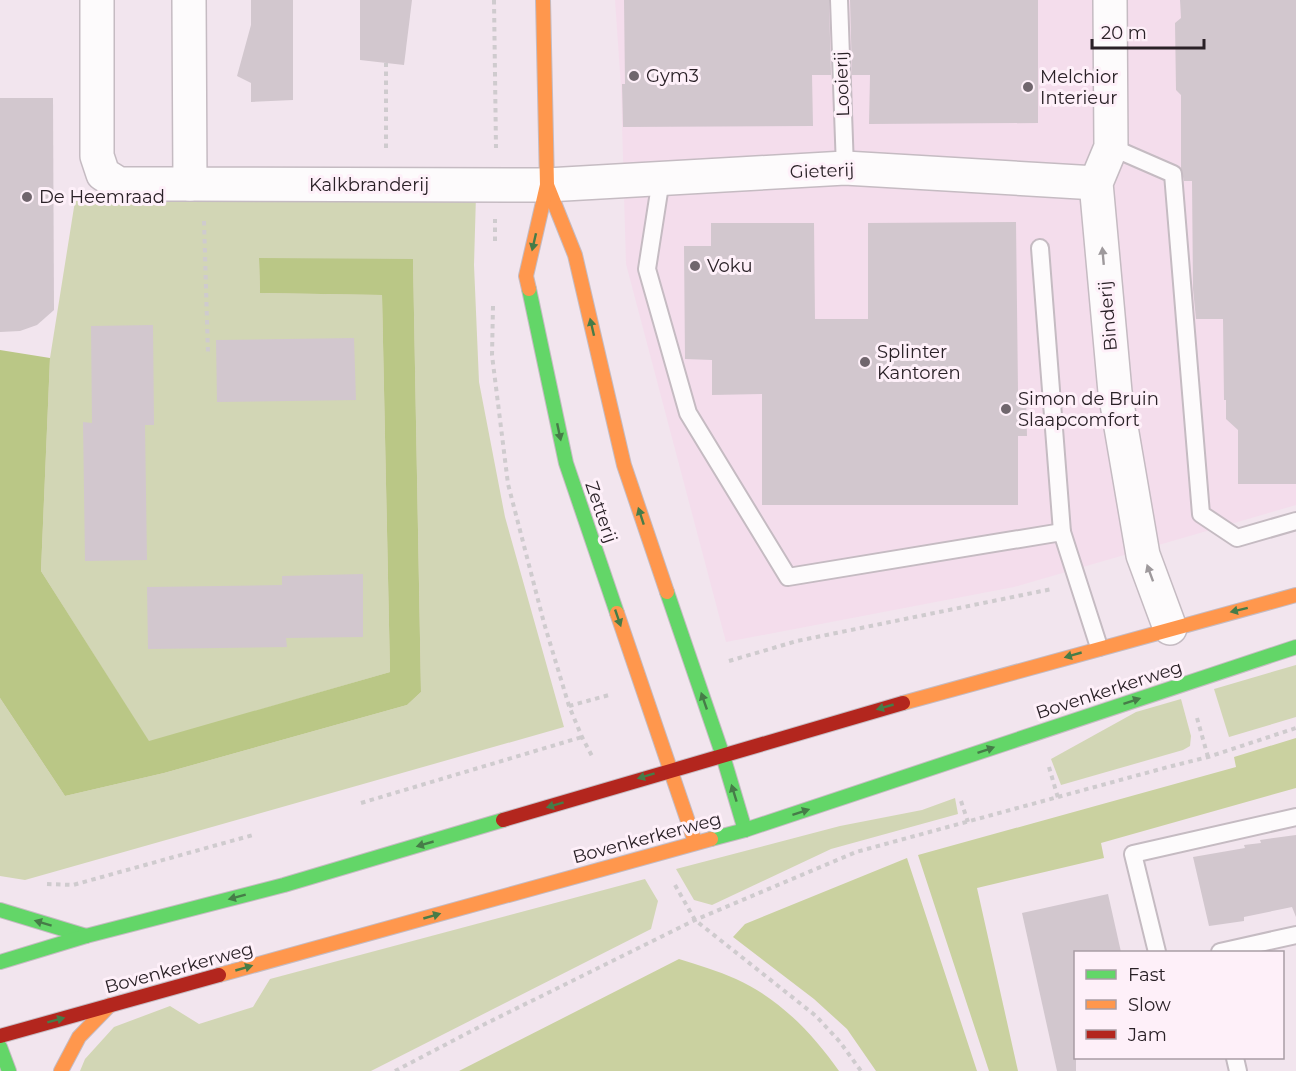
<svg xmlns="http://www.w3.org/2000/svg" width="1296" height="1071" font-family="Montserrat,sans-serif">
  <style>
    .built { fill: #f4ddec }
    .green { fill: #d2d6b5 }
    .forest { fill: #cad1a0 }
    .water { fill: #bac786 }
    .building { fill: #d2c7ce }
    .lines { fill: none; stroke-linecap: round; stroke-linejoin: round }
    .lane-casing { stroke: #c5bbc2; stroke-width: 20 }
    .street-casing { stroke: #c5bbc2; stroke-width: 36 }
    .fast-casing { stroke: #c5bbc2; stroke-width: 16 }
    .slow-casing { stroke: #c5bbc2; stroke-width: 16 }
    .jam-casing { stroke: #c5bbc2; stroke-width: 16 }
    .path { stroke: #cfcbce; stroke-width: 4; stroke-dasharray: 4.5 4.5; stroke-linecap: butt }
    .lane { stroke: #fdfbfc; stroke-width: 16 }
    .street { stroke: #fdfbfc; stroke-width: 33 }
    .fast { stroke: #63d668; stroke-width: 14 }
    .slow { stroke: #ff974d; stroke-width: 14 }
    .jam { stroke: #b3261e; stroke-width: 14 }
    .oneway { fill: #467c48 }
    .oneway2 { fill: #9e999c }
    .poi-dot { fill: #70666d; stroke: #fef0f9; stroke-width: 2 }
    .labels { text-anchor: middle; stroke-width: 6; stroke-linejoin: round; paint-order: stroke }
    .poi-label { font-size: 18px; fill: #2a2127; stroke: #fef0f9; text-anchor: start }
    .street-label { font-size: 18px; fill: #2a2127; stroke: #fef0f9 }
  </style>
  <rect width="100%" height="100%" fill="#f2e5ee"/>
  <polygon class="built" points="615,0 1296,0 1296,505 1014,587 726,642 626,264 621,87"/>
  <g class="green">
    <polygon points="476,195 474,265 479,382 505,517 564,727 25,880 0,876 0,698 65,796 164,773 407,705 421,692 413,259 259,259 260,293 382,295 390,672 149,742 41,571 50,358 75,201"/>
    <polygon points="1296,665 1296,717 1229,737 1214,689"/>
    <polygon points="1181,699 1191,736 1190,746 1183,750 1061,785 1051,759 1136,712"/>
    <polygon points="955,798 958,814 831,849 712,905 694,900 676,869 840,826 922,810"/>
    <polygon points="645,879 658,901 651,929 371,1071 80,1071 85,1059 114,1027 170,1006 199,1024 253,1007 270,979"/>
  </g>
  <g class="forest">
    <polygon points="1296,738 1296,788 1101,843 1104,858 977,888 1018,1071 989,1071 918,855 1236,767 1234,757"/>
    <polygon points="907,858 977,1071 876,1071 847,1029 814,999 733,937 745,924"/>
    <path d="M679,959C698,965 718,971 736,979C779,998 813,1034 839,1071H459Z"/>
  </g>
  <polygon class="water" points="259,258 413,259 421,692 407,705 164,773 65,796 0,698 0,350 50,358 41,571 149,741 390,672 382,295 260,293"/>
  <g class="building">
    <polygon points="251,0 293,0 293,100 251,102 251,83 237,76 251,25"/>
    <polygon points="360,0 412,0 404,65 360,60"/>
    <polygon points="624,0 829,0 831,75 812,75 813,126 623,127 622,84 625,84"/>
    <polygon points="850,0 1038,0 1038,123 869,124 870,75 852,75"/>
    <polygon points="1180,0 1296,0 1296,484 1238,484 1238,430 1226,419 1226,400 1224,400 1223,319 1196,319 1193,289 1192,181 1184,181 1181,168 1181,95 1176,90 1175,23 1181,18"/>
    <polygon points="0,98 53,98 54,310 37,325 20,331 0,332"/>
    <polygon points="1016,222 1018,391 1026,391 1027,436 1018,436 1018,505 762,505 762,394 712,395 712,360 685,359 684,246 711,246 711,223 814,223 815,319 868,319 868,223"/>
    <polygon points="153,325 154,425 145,425 147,560 85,561 83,422 92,423 91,326"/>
    <polygon points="354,338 356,400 217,402 216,340"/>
    <polygon points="363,574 363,637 286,638 287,647 148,649 147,587 282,585 282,576"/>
    <polygon points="1296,835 1296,917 1292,907 1244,917 1244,921 1209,926 1193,857 1245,848 1244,845 1261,843 1260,840"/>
    <polygon points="1108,894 1121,952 1076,952 1076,1071 1057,1071 1022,913"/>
  </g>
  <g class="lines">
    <g class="lane-casing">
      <g id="lane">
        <polyline points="839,0 845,168"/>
        <polyline points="1111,147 1173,174 1201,514 1237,538 1296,521"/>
        <polyline points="661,179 647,269 688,413 788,577 1062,532 1099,647"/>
        <polyline points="1040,248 1062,532"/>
        <polyline points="1157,952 1133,854 1296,817"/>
        <polyline points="1220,952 1296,935"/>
        <polyline points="1235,1058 1238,1071"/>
      </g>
    </g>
    <g class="street-casing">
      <g id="street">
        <polyline points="97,0 97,156 103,174 119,184 190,184"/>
        <polyline points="189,0 190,184 547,185 845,168 1096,183"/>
        <polyline points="1110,0 1111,147 1096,183 1115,392 1143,555 1170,628"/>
      </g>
    </g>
    <g class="fast-casing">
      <g id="fast">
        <polyline points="529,289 566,463 617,613"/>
        <polyline points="667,592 723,756 745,830"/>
        <polyline points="711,839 745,830 1296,647"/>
        <polyline points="0,910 86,936"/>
        <polyline points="0,962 86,936 284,885 503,820"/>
        <polyline points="0,1047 9,1071"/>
      </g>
    </g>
    <g class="slow-casing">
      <g id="slow">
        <polyline points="547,185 575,255 624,465 667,592"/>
        <polyline points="529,289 526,276 547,185 543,0"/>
        <polyline points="617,613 695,842"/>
        <polyline points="903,703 1296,595"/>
        <polyline points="219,975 711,839"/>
        <polyline points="61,1071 79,1037 110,1005"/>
      </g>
    </g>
    <g class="jam-casing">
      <g id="jam">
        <polyline points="503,820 903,703"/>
        <polyline points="0,1036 219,975"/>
      </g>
    </g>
    <g class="path">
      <polyline points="494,0 496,148"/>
      <polyline points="386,148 386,63"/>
      <polyline points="204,221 208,354"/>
      <polyline points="495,241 495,219"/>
      <polyline points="493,306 492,355 508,484 544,623 569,706 582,737 593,758"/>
      <polyline points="729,661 797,641 1052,589"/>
      <polyline points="569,706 609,695"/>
      <polyline points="1197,718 1208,757"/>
      <polyline points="1049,767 1058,798"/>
      <polyline points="961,801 968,822"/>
      <polyline points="361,803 582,737"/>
      <polyline points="47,884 73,885 253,835"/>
      <polyline points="675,885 695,920 816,1016 840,1042 861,1071"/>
      <polyline points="395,1071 483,1025 695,920 856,852 1168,767 1208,757 1296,728"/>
    </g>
    <use href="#lane" class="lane"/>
    <use href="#street" class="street"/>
    <use href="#fast" class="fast"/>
    <use href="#slow" class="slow"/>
    <use href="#jam" class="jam"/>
  </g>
  <defs><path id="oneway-solid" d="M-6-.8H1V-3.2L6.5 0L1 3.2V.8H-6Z" transform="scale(1.5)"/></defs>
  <g class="oneway">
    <use href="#oneway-solid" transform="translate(534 242) rotate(103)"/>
    <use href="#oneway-solid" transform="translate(592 327) rotate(-103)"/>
    <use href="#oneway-solid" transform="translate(559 432) rotate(78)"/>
    <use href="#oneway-solid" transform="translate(641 516) rotate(-108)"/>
    <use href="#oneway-solid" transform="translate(1239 610) rotate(166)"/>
    <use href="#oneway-solid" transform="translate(618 618) rotate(71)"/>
    <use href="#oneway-solid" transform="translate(1073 655) rotate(164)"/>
    <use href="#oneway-solid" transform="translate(704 701) rotate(-109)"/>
    <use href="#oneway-solid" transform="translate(1132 701) rotate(-18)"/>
    <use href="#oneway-solid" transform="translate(885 707) rotate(164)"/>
    <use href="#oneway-solid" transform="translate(986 750) rotate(-19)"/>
    <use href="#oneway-solid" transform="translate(646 776) rotate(163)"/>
    <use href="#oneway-solid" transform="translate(734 793) rotate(-107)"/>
    <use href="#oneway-solid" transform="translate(555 805) rotate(163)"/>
    <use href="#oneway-solid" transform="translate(801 812) rotate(-18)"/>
    <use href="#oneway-solid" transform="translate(425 844) rotate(164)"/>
    <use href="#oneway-solid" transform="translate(237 897) rotate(165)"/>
    <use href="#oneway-solid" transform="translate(432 916) rotate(-16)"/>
    <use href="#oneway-solid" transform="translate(43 923) rotate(-163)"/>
    <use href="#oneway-solid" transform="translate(244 968) rotate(-16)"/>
    <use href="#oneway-solid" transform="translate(56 1020) rotate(-15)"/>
  </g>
  <g class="oneway2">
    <use href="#oneway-solid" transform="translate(1103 256) rotate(-95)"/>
    <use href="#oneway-solid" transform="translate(1150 573) rotate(-110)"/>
  </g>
  <g class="poi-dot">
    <circle cx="634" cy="76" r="6"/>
    <circle cx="1028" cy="87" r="6"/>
    <circle cx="27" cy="197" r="6"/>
    <circle cx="695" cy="266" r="6"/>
    <circle cx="865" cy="362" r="6"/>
    <circle cx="1006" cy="409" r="6"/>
  </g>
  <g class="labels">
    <g class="poi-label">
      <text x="646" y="82">Gym3</text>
      <text x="1040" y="83">Melchior<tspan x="1040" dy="21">Interieur</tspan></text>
      <text x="39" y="203">De Heemraad</text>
      <text x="707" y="272">Voku</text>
      <text x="877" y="358">Splinter<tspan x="877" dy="21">Kantoren</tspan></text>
      <text x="1018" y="405">Simon de Bruin<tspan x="1018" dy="21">Slaapcomfort</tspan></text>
    </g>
    <g class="street-label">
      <text transform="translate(842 84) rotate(-92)" y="6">Looierij</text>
      <text transform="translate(822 171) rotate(-2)" y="6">Gieterij</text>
      <text x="369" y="191">Kalkbranderij</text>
      <text transform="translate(1108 316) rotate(-95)" y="6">Binderij</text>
      <text transform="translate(601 512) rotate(71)" y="6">Zetterij</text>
      <text transform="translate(1109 690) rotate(-18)" y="6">Bovenkerkerweg</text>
      <text transform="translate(647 838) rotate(-15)" y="6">Bovenkerkerweg</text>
      <text transform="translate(179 968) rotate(-15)" y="6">Bovenkerkerweg</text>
    </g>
  </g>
  <rect x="1074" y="951" width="210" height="108" fill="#fef0f9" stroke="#a99da5" stroke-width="1.5"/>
  <rect x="1086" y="970" width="30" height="9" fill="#63d668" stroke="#a99da5" stroke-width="1.5"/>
  <text x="1128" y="981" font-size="18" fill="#2a2127">Fast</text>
  <rect x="1086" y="1000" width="30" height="9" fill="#ff974d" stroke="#a99da5" stroke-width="1.5"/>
  <text x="1128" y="1011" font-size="18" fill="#2a2127">Slow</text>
  <rect x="1086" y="1030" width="30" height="9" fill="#b3261e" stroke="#a99da5" stroke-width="1.5"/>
  <text x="1128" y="1041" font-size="18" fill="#2a2127">Jam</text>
  <path d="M1092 39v9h112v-9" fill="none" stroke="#2a2127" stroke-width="3"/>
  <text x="1101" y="39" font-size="18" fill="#2a2127" stroke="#fef0f9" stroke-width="4.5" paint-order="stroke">20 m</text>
</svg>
